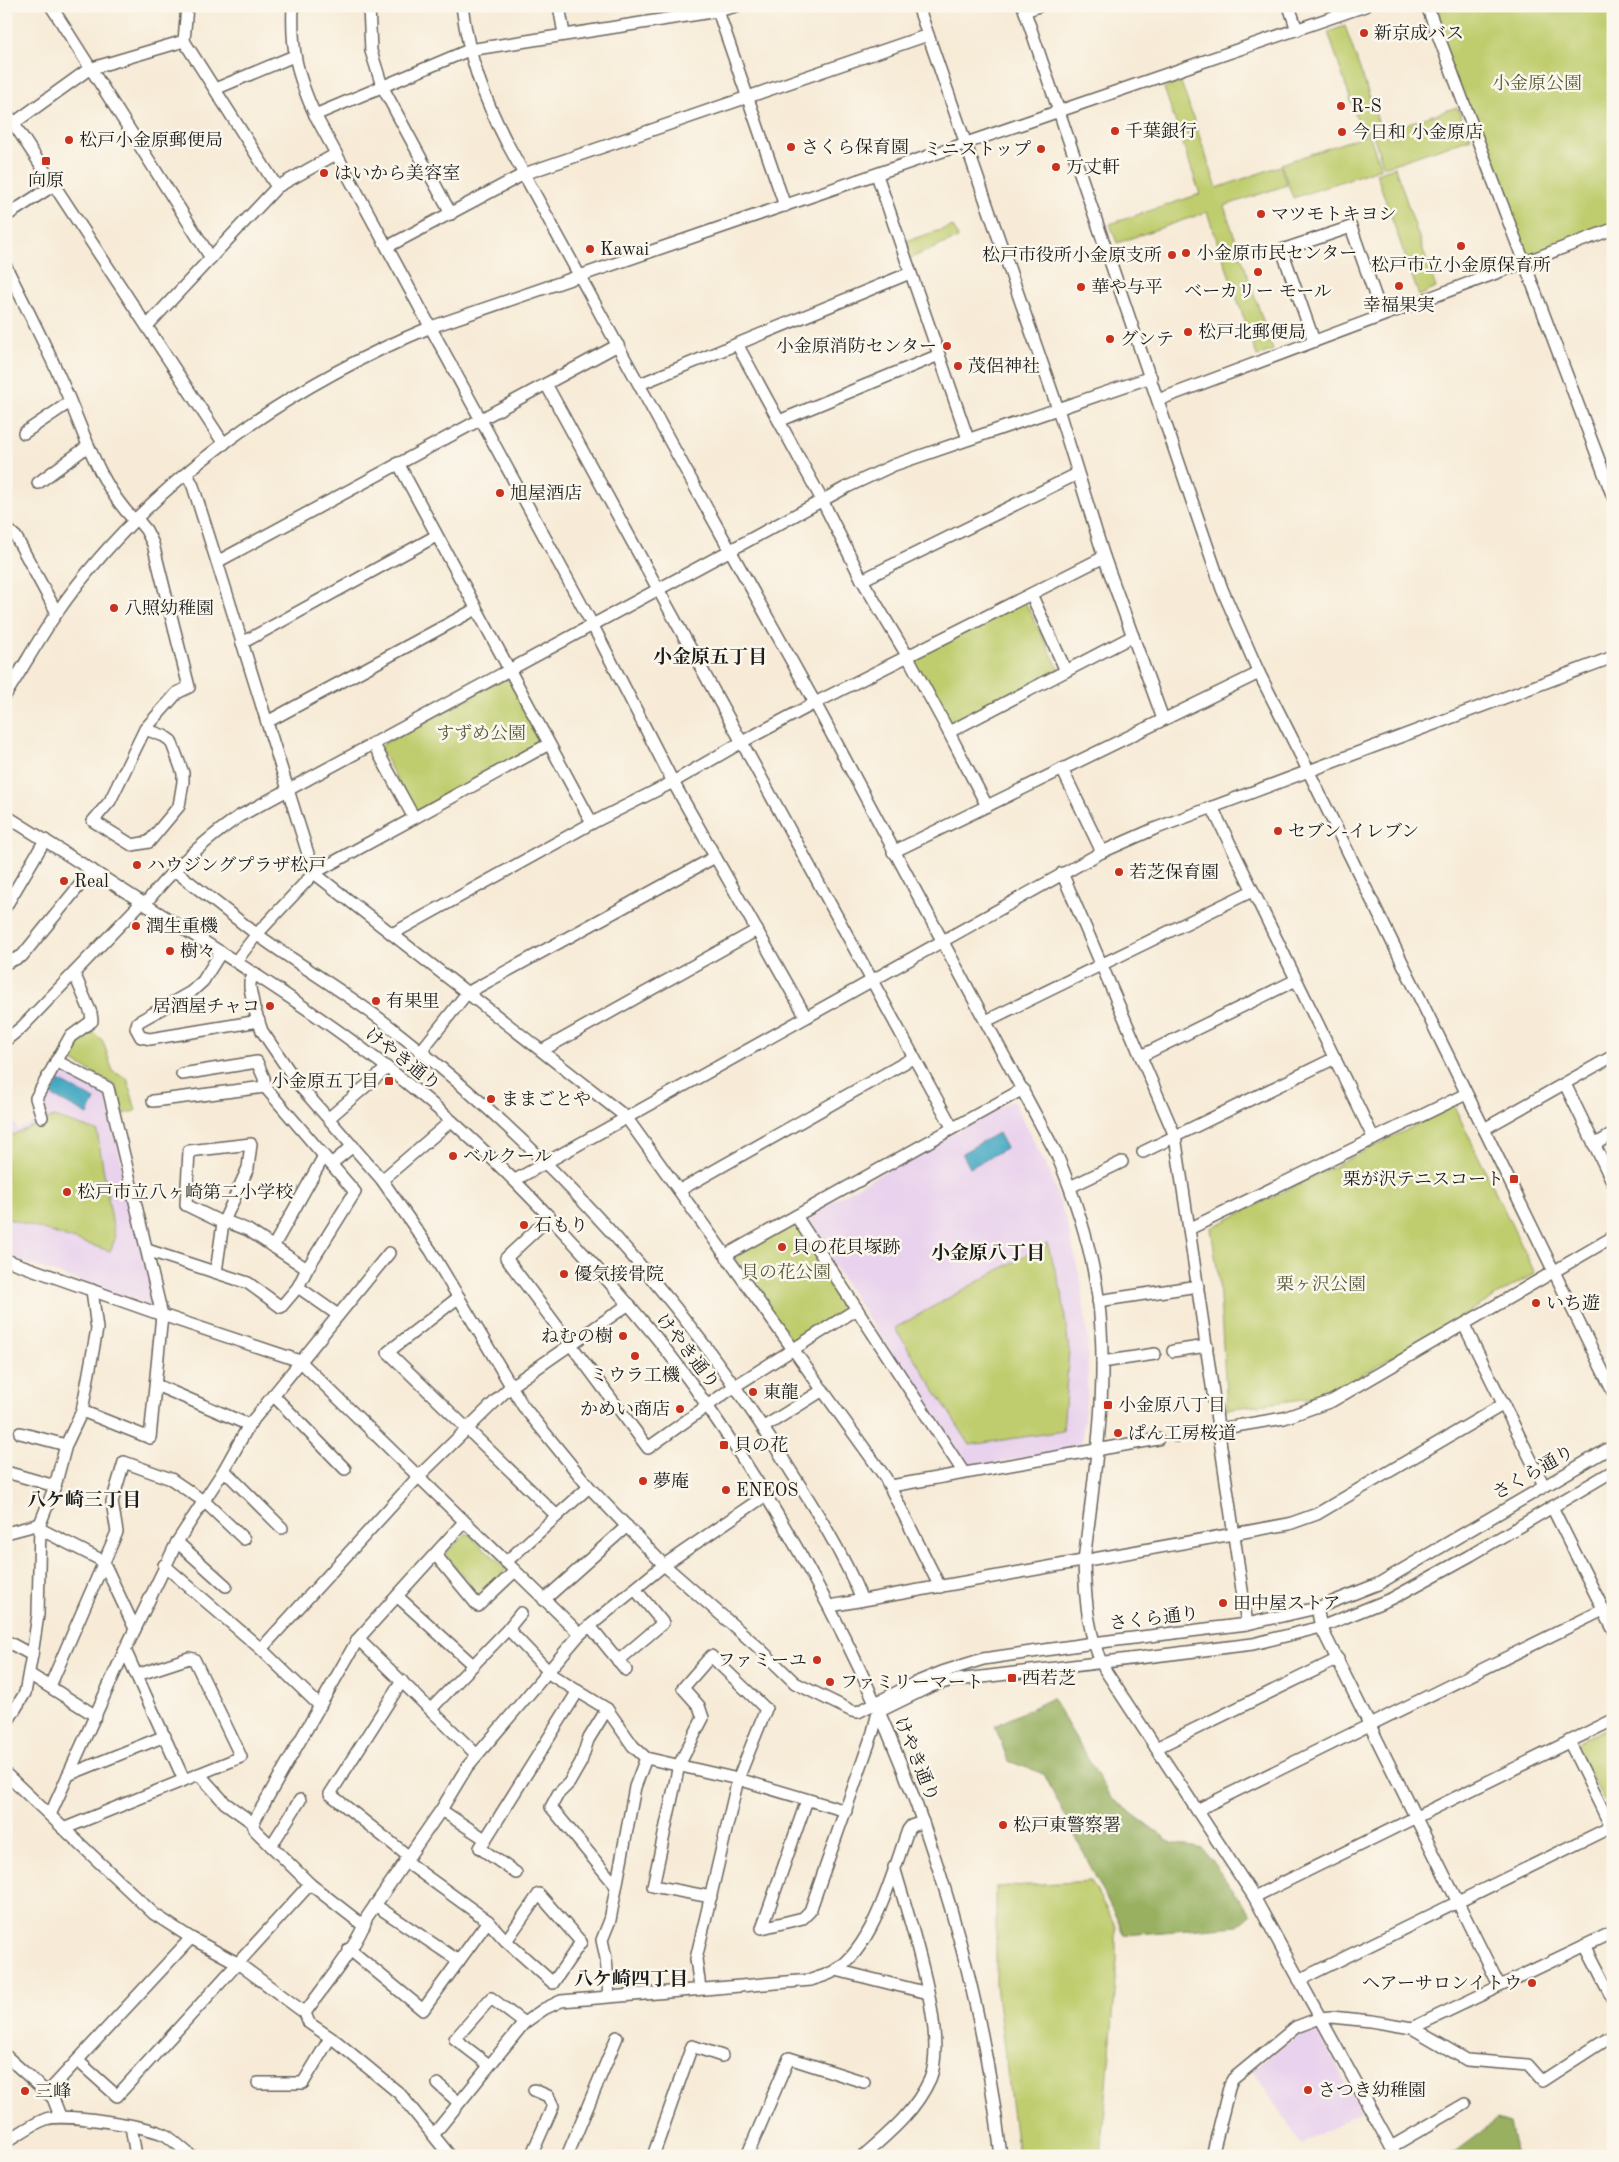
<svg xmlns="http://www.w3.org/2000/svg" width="1619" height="2162" font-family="'Old Standard TT','Noto Serif JP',serif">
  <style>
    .built { fill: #e9d2ed }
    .green { fill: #c0cd6e; stroke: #6e7445 }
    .forest { fill: #98b061; stroke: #5a663e }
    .water { fill: #43a7c3; stroke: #306270 }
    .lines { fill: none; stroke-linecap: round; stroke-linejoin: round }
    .minor-casing { stroke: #69645d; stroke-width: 14 }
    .minor { stroke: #fff; stroke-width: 11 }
    .poi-dot { fill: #c8321e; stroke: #fbf7ec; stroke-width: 2 }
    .labels { text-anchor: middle; stroke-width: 5; stroke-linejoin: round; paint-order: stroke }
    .poi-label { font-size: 18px; fill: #1c1c1c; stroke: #fbf7ec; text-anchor: start }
    .park-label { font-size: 18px; fill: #555a39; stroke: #fbf7ec }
    .street-label { font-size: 18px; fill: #1c1c1c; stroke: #fbf7ec }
    .neighbourhood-label { font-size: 19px; font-weight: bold; fill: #1c1c1c; stroke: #fbf7ec }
  </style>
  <rect width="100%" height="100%" fill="#fbf7ec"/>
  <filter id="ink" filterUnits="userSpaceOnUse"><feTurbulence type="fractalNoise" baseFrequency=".02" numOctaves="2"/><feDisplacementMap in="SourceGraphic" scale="10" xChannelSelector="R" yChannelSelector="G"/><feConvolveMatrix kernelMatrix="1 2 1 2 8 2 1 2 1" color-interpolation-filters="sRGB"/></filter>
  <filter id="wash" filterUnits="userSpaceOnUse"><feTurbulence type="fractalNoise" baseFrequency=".0096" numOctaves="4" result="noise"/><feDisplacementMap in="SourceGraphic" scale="20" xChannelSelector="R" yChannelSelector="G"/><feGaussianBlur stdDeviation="1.12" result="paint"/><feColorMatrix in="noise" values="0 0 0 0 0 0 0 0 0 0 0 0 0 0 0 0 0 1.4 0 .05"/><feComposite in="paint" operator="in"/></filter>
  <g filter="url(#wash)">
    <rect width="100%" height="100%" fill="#f7ebd7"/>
    <g class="built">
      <polygon points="59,1068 105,1093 154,1301 151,1306 6,1256 6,1110 18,1129 45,1117 39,1099 55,1069"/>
      <polygon points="1013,1100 1050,1173 1067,1223 1082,1287 1088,1344 1087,1394 1081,1448 968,1468 964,1466 804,1220 805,1216"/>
      <polygon points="1314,2024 1361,2110 1302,2145 1252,2069"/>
    </g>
    <g class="green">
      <polygon points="1427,6 1613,6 1613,229 1523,263"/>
      <polygon points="1345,26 1380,127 1362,134 1328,32"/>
      <polygon points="1181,82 1217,188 1280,166 1287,185 1224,206 1273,350 1257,356 1207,212 1117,243 1110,224 1200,194 1164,88"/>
      <polygon points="1457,107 1471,138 1384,167 1373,135"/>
      <polygon points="1369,134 1381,168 1293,198 1281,164"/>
      <polygon points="1395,167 1436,288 1419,296 1376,173"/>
      <polygon points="953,226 958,238 906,260 900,243"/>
      <polygon points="1023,598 1059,669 975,713 945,725 908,657"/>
      <polygon points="504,678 508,679 541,739 539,745 419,810 413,809 380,748 382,745"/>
      <polygon points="94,1032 103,1041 113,1072 127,1078 136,1111 123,1114 116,1086 68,1058 81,1040"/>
      <polygon points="1454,1106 1535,1273 1326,1396 1227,1409 1219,1282 1211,1228"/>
      <polygon points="54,1117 97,1131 115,1239 110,1251 6,1218 6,1131 12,1135"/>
      <polygon points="791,1223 795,1224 848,1304 847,1308 797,1341 792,1341 735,1261 737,1255"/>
      <polygon points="1047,1243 1062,1293 1069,1350 1063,1431 970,1445 895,1328"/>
      <polygon points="467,1533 507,1569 479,1596 445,1554"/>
      <polygon points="1613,1725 1613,1818 1576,1747 1577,1742"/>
      <polygon points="1091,1881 1116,1927 1116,1981 1101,2156 1018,2156 996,1986 996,1887"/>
    </g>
    <g class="forest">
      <polygon points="1052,1698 1111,1798 1172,1843 1203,1849 1251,1915 1238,1926 1125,1935 1044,1774 1008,1761 995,1726"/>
      <polygon points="1497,2120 1510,2124 1517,2156 1449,2156"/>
    </g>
    <g class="water">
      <polygon points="59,1081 95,1100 88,1115 51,1095"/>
      <polygon points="998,1133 1006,1148 970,1168 962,1153"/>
    </g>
  </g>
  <g filter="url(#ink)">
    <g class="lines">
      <g class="minor-casing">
        <g id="minor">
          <polyline points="51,6 211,258"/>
          <path d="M293,6C291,50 297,76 315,115L592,624L673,782L806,1017"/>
          <polyline points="369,6 371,51 382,86 451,214"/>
          <path d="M462,6C469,60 483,96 507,143L695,487L815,703L1056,1153C1080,1209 1098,1268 1101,1329C1106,1406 1093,1484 1084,1561C1085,1598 1088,1638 1105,1670L1254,1897L1396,2156"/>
          <polyline points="559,6 564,34"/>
          <polyline points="918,6 1058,409 1104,557 1163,719"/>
          <polyline points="1023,6 1222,589 1259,673 1302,758 1613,1392"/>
          <polyline points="1289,6 1297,30"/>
          <polyline points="1427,6 1613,497"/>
          <polyline points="718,11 785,206"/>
          <polyline points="1025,11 1039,6"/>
          <polyline points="184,41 187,6"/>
          <polyline points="215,89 294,56"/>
          <polyline points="6,112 224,444"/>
          <polyline points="315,115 469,50 718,11 736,6"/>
          <polyline points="14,123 89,69 184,41 277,187"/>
          <polyline points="877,175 968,439"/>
          <polyline points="6,216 54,185"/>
          <polyline points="387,247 524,174 928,35"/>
          <path d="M6,267C25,305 44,342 61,380C83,428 97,483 135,521"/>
          <polyline points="147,326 277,187 336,154"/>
          <polyline points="1314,341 1282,250 1351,227 1382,315"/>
          <polyline points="737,344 822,500 862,580 908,657 945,725 987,806"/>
          <polyline points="546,384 952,1127"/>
          <polyline points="640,384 910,273"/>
          <polyline points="1158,400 1613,229"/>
          <polyline points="779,421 939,355"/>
          <polyline points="24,433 70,402"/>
          <polyline points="398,463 592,823"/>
          <polyline points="187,474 193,486 217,562 314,873 626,1117 885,1477 940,1587"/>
          <polyline points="38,483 88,446"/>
          <polyline points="137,519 146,530 153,544 189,687 177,693 145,729 110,801 93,821 132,845 149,842 179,806 183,782 183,773 171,741 164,736 145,729"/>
          <polyline points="6,528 16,537 57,613"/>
          <polyline points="217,562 618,345"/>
          <polyline points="862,580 1077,474"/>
          <polyline points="1031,594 1066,671"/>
          <polyline points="242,643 436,536"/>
          <path d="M6,694C23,668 38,640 56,614C147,483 286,387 431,327L1365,6"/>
          <polyline points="267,722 476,609"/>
          <polyline points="949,732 1133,636"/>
          <polyline points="373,743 414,818"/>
          <polyline points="1062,769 1102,852"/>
          <polyline points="1212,807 1374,1139"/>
          <path d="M6,816C53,845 99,875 146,905C240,964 333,1022 419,1093C468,1133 514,1179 558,1226C611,1283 664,1342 708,1407C862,1629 970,1886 1001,2156"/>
          <polyline points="893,852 1259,673"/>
          <path d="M174,870C201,891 228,912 255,933C300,966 349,994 393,1029C547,1149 681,1296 785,1462C813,1506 842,1551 862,1600"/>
          <polyline points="1062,873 1175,1136 1189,1229"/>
          <path d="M145,904C171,870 203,842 238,817L847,487L894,465L1151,377"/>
          <polyline points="6,906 45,840"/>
          <polyline points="392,934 592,823 673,782 742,742 815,703 1104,557"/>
          <polyline points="221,952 203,981 191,992 138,1022 136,1028 141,1037 150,1039 259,1021"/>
          <polyline points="236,961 257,934 314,873 549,744"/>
          <polyline points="6,963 22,956 92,870"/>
          <polyline points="255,973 250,982 250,988 254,1008 262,1031 298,1084 382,1180 431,1251 523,1406 589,1487 664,1565 759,1648 795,1683 852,1711 858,1712 915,1683 942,1672 983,1659 1093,1643 1247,1624 1317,1608 1378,1584 1613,1446"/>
          <polyline points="986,1021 1252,891"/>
          <polyline points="6,1040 22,1027 142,902"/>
          <polyline points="543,1050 757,930"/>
          <polyline points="421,1051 467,993 715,857"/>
          <polyline points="1141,1056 1296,980"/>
          <polyline points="56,1061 108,1088 162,1315 150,1438 82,1411"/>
          <polyline points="182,1074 257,1062 264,1078 265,1087 355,1192 307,1269 298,1287"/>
          <polyline points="1565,1084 1613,1183"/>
          <polyline points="153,1101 265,1087"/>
          <polyline points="42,1117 36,1098 70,1037 92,1021 91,1013 74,973"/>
          <polyline points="329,1118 387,1068"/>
          <polyline points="1484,1129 1613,1056"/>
          <polyline points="1594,1145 1613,1134"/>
          <polyline points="1143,1152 1335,1058"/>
          <polyline points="331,1164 353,1146"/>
          <polyline points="382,1180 451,1121"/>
          <polyline points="515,1180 1102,852 1154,829 1613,657"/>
          <polyline points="1070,1187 1122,1162"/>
          <polyline points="680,1190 913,1058"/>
          <polyline points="796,1216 964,1473"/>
          <polyline points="550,1217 506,1258 648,1448 735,1386 857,1309"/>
          <polyline points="273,1247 324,1156"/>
          <polyline points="147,1250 248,1283 281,1307 298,1287 338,1315"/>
          <polyline points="726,1255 1023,1089"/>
          <polyline points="6,1260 162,1315 300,1361 580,1634"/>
          <polyline points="216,1272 223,1223 248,1168 251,1144 189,1151 186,1205 223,1223 230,1223 248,1230 307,1269"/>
          <polyline points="459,1297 388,1352 557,1516"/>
          <polyline points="1098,1301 1198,1286"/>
          <polyline points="1464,1325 1544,1486"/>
          <polyline points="1173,1351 1207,1346"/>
          <polyline points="1102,1362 1155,1354"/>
          <polyline points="156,1385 249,1425"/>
          <polyline points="273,1395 345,1469"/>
          <polyline points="764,1427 823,1390"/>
          <polyline points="20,1433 66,1445"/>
          <polyline points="1176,1436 1284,1418 1332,1401 1613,1237"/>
          <polyline points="224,1470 282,1528"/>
          <polyline points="6,1472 55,1486"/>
          <polyline points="891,1486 1158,1439"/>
          <polyline points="1552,1507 1613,1629"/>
          <polyline points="40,1529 103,1561 135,1629"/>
          <polyline points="6,1533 40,1524"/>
          <polyline points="177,1542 226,1586"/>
          <polyline points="435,1554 478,1606 515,1571"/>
          <polyline points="506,1562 589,1487"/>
          <polyline points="164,1565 261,1649 320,1706"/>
          <polyline points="397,1596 473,1665"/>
          <polyline points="544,1600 627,1526"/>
          <polyline points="830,1606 1289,1524 1317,1514 1504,1404"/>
          <polyline points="1317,1608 1321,1627 1499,1985"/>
          <polyline points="1247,1624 1189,1229 1466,1094"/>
          <polyline points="590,1626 626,1670"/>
          <polyline points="508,1629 553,1676 607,1709 633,1746 646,1758 738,1779 846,1811"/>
          <polyline points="358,1639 477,1755"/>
          <polyline points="6,1641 32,1655"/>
          <polyline points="261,1649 418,1477 511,1386 629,1304"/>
          <polyline points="125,1650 184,1780"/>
          <polyline points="618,1661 663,1623 635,1589"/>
          <polyline points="29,1674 96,1716"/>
          <polyline points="402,1681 330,1794 408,1856"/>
          <polyline points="50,1686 117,1532 112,1502 124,1462 171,1479 205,1502 244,1539"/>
          <polyline points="431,1709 508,1629 521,1613"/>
          <polyline points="607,1709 588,1740 581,1762 569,1783 558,1794 551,1807 616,1886"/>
          <polyline points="6,1724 25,1693 32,1655 38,1615 40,1524 55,1486 66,1445 82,1411 97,1329 92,1290"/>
          <polyline points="1569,1741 1611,1827"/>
          <polyline points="1156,1748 1338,1659"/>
          <polyline points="6,1774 154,1914 191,1938"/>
          <polyline points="199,1774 225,1803 253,1823 254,1829 259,1834 310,1884 364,1926"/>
          <polyline points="68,1775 165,1736"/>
          <polyline points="807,1800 762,1928 803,1918 810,1911 873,1732 878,1712 931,1686 949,1681 1253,1644 1321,1627 1393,1598 1471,1555 1613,1471"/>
          <polyline points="441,1810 485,1839"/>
          <polyline points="1197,1810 1603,1610"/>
          <polyline points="50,1815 125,1650 177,1542 224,1470 249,1425 389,1253"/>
          <polyline points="253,1823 358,1639 464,1522"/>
          <polyline points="63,1829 241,1757 194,1659 189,1658 137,1675"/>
          <polyline points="271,1846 300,1800"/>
          <polyline points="405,1861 488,1921 506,1941 553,1983 581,1942 539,1894 506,1941"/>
          <polyline points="516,1873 480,1848 578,1691"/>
          <polyline points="1254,1897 1613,1720"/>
          <polyline points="375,1905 459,1961"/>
          <polyline points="1585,1945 1613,2000"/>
          <polyline points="349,1949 423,2010 488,1921"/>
          <polyline points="836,1970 928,1993"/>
          <polyline points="1299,1980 1613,1826"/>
          <polyline points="700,1988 696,1959 738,1779 766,1709 711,1656 683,1688 699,1706 703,1718 679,1765 653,1886 711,1897"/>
          <polyline points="609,1996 606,1958 602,1940 610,1920 635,1787 646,1758"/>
          <path d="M305,2013C323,1987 358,1946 367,1917L441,1810L467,1767L580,1634L664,1565L766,1495"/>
          <polyline points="1412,2028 1613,1932"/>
          <polyline points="6,2056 53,2098 60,2116"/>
          <polyline points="78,2061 117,2096 310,1884"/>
          <polyline points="489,2065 455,2039 491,1998 524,2023"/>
          <polyline points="258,2083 303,2083 330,2038"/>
          <polyline points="438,2084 458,2102"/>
          <polyline points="47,2093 191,1938 239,1964 305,2013 309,2023 337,2042 400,2094 450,2156"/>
          <polyline points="131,2126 136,2156"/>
          <path d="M434,2134L524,2023L544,2009L561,2001L811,1980C819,1977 829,1975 836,1970C874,1946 893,1871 908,1830L911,1826L923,1822"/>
          <path d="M6,2142C19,2134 32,2124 46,2119C64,2113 150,2126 167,2136C175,2142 183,2149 191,2156"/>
          <polyline points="1391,2147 1465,2104"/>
          <polyline points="531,2156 553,2106 548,2096 534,2090"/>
          <polyline points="567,2156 617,2037"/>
          <polyline points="653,2156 692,2046 722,2056"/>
          <polyline points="747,2156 789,2058 864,2082"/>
          <path d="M863,2156C889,2133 915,2112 930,2079C949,2034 908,1916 894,1867"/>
          <polyline points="1212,2156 1230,2084 1233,2079 1296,2027 1320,2018 1331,2017 1371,2021 1412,2028 1467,2060 1528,2065 1542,2081 1613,2035"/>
        </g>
      </g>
      <use href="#minor" class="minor"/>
    </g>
  </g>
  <g class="poi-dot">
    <circle cx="1364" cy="33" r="5"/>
    <circle cx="1341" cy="106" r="5"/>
    <circle cx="1115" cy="131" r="5"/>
    <circle cx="1342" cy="132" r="5"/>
    <circle cx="69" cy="140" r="5"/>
    <circle cx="791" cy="147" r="5"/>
    <circle cx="1041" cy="149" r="5"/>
    <rect x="41" y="156" width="10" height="10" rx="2.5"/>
    <circle cx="1056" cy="167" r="5"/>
    <circle cx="324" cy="173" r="5"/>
    <circle cx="1261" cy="214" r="5"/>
    <circle cx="1461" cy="246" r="5"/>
    <circle cx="590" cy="249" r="5"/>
    <circle cx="1186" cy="253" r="5"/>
    <circle cx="1172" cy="255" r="5"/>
    <circle cx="1258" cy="272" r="5"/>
    <circle cx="1399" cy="286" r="5"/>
    <circle cx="1081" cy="287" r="5"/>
    <circle cx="1188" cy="332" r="5"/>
    <circle cx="1110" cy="339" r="5"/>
    <circle cx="947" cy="346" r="5"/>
    <circle cx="958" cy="366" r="5"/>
    <circle cx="500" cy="493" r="5"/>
    <circle cx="114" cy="608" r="5"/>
    <circle cx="1278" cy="831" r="5"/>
    <circle cx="137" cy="865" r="5"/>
    <circle cx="1119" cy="872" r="5"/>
    <circle cx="64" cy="881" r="5"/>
    <circle cx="136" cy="926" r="5"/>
    <circle cx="170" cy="951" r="5"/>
    <circle cx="376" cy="1001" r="5"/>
    <circle cx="270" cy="1006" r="5"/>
    <rect x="384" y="1076" width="10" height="10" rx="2.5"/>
    <circle cx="491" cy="1099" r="5"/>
    <circle cx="453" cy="1156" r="5"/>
    <rect x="1509" y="1174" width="10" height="10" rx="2.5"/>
    <circle cx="67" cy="1192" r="5"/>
    <circle cx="524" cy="1225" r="5"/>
    <circle cx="782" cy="1247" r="5"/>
    <circle cx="564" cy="1274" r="5"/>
    <circle cx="1536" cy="1303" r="5"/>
    <circle cx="623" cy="1336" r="5"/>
    <circle cx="635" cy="1356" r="5"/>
    <circle cx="753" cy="1392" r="5"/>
    <rect x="1103" y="1400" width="10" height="10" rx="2.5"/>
    <circle cx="680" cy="1409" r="5"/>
    <circle cx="1118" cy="1433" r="5"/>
    <rect x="719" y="1440" width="10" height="10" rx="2.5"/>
    <circle cx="643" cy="1481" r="5"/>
    <circle cx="726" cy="1490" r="5"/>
    <circle cx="1223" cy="1603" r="5"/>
    <circle cx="817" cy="1660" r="5"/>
    <rect x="1007" y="1673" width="10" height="10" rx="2.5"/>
    <circle cx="830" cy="1682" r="5"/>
    <circle cx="1003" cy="1825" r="5"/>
    <circle cx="1532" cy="1983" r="5"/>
    <circle cx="1308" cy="2090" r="5"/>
    <circle cx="25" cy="2091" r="5"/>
  </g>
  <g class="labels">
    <g class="poi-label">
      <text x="1374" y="39">新京成バス</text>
      <text x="1351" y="112">R-S</text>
      <text x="1125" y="137">千葉銀行</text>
      <text x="1352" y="138">今日和 小金原店</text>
      <text x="79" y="146">松戸小金原郵便局</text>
      <text x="801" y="153">さくら保育園</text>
      <text x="1031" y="155" text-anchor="end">ミニストップ</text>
      <text x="1066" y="173">万丈軒</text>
      <text x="334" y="179">はいから美容室</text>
      <text x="46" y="186" text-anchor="middle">向原</text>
      <text x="1271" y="220">マツモトキヨシ</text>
      <text x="600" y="255">Kawai</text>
      <text x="1196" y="259">小金原市民センター</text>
      <text x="1162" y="261" text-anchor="end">松戸市役所小金原支所</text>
      <text x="1461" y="271" text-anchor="middle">松戸市立小金原保育所</text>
      <text x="1091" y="293">華や与平</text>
      <text x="1258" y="297" text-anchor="middle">ベーカリー モール</text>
      <text x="1399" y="311" text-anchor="middle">幸福果実</text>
      <text x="1198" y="338">松戸北郵便局</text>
      <text x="1120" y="345">グンテ</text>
      <text x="937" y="352" text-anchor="end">小金原消防センター</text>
      <text x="968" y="372">茂侶神社</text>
      <text x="510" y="499">旭屋酒店</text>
      <text x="124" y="614">八照幼稚園</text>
      <text x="1288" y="837">セブン-イレブン</text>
      <text x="147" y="871">ハウジングプラザ松戸</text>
      <text x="1129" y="878">若芝保育園</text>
      <text x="74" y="887">Real</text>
      <text x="146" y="932">潤生重機</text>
      <text x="180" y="957">樹々</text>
      <text x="386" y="1007">有果里</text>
      <text x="260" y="1012" text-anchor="end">居酒屋チャコ</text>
      <text x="379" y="1087" text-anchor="end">小金原五丁目</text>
      <text x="501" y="1105">ままごとや</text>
      <text x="463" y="1162">ベルクール</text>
      <text x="1504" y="1185" text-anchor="end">栗が沢テニスコート</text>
      <text x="77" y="1198">松戸市立八ヶ崎第二小学校</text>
      <text x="534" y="1231">石もり</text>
      <text x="792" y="1253">貝の花貝塚跡</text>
      <text x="574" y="1280">優気接骨院</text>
      <text x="1546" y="1309">いち遊</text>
      <text x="613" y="1342" text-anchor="end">ねむの樹</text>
      <text x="635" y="1381" text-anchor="middle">ミウラ工機</text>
      <text x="763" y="1398">東龍</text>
      <text x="1118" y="1411">小金原八丁目</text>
      <text x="670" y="1415" text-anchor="end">かめい商店</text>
      <text x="1128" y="1439">ぱん工房桜道</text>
      <text x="734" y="1451">貝の花</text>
      <text x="653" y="1487">夢庵</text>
      <text x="736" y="1496">ENEOS</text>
      <text x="1233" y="1609">田中屋ストア</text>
      <text x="807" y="1666" text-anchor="end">ファミーユ</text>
      <text x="1022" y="1684">西若芝</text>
      <text x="840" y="1688">ファミリーマート</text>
      <text x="1013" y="1831">松戸東警察署</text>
      <text x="1522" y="1989" text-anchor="end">ヘアーサロンイトウ</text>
      <text x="1318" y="2096">さつき幼稚園</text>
      <text x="35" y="2097">三峰</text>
    </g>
    <g class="park-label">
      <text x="1537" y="89">小金原公園</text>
      <text x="481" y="739">すずめ公園</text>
      <text x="786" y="1278">貝の花公園</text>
      <text x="1321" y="1290">栗ヶ沢公園</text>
    </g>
    <g class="street-label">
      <text transform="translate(403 1059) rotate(38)" y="6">けやき通り</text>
      <text transform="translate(688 1351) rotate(52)" y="6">けやき通り</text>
      <text transform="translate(1533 1472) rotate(-30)" y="6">さくら通り</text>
      <text transform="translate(1154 1618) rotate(-7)" y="6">さくら通り</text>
      <text transform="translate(917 1759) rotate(68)" y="6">けやき通り</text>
    </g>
    <g class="neighbourhood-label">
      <text x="710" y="663">小金原五丁目</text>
      <text x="988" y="1259">小金原八丁目</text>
      <text x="84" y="1506">八ケ崎三丁目</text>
      <text x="631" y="1985">八ケ崎四丁目</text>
    </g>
  </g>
  <rect width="1619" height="2162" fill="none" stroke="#fbf7ec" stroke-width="25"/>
</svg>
